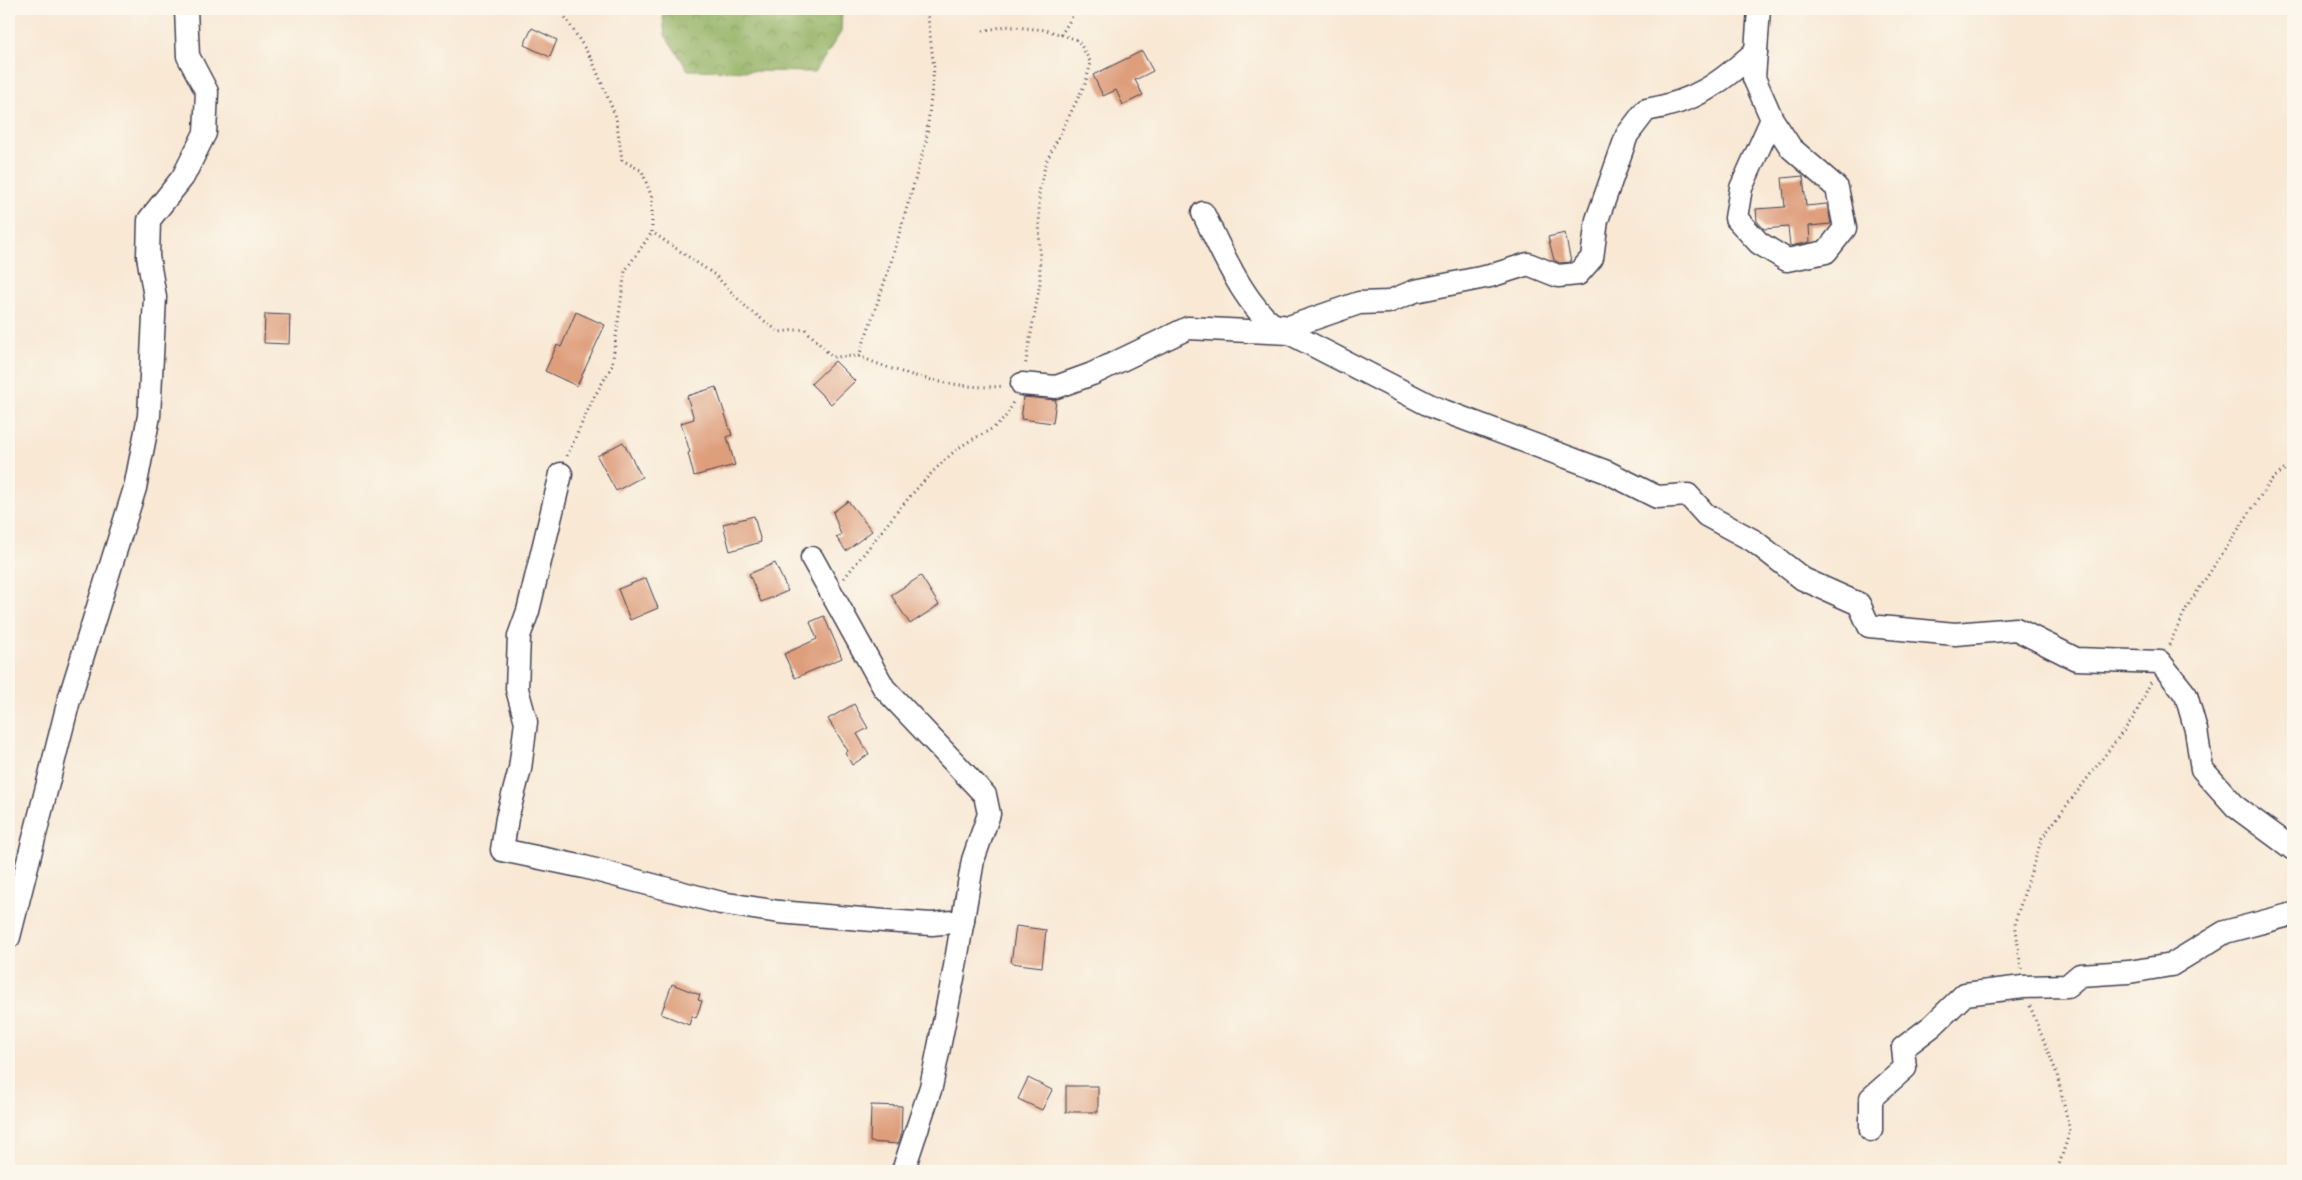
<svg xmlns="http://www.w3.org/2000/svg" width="2302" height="1180" font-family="'EB Garamond',serif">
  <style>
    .forest { fill: url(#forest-crowns); stroke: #5c6b51 }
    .building { fill: #de9e7b }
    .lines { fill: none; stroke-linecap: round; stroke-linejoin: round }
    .minor-casing { stroke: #424052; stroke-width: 25 }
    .path { stroke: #424052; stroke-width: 3; stroke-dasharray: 1 4; stroke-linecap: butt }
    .minor { stroke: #fff; stroke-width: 22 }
  </style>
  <defs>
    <pattern id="forest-crowns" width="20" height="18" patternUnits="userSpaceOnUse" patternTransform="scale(1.25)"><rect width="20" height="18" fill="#96b467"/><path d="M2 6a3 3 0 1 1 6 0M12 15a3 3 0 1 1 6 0" fill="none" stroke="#7a9256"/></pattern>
  </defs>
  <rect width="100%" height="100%" fill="#fbf7ec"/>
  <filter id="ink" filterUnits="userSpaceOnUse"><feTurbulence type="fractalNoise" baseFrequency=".02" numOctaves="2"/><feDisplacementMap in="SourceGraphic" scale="10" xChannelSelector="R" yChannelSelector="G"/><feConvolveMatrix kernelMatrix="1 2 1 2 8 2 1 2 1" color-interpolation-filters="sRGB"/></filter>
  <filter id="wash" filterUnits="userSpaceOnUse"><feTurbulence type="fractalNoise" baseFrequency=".0096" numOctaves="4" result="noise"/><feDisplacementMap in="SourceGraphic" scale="20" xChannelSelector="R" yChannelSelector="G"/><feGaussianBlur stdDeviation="1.12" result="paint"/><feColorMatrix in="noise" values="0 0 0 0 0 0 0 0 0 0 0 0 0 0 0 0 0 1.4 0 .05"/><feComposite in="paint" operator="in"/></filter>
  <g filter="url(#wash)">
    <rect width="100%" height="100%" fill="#f8e8d4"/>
    <polygon class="forest" points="662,9 842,9 841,32 815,72 688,70 665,35"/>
    <g id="blocks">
      <g class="building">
        <polygon points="532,28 557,40 550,57 524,45"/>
        <polygon points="1142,51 1153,71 1135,80 1143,95 1123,105 1116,90 1103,96 1093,75"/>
        <polygon points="1803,176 1806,206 1827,204 1831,224 1809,226 1810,242 1790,246 1788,227 1764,229 1757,221 1756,209 1785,207 1782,178"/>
        <polygon points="1565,233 1571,262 1560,263 1554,260 1548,237"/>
        <polygon points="576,312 605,325 577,386 545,371 557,345 561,347"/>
        <polygon points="265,314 290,315 289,344 264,343"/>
        <polygon points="835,361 855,381 831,404 811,384"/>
        <polygon points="716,387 732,435 727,437 735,465 694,476 688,453 690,452 681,423 694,419 687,396"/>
        <polygon points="1024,397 1056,400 1053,423 1021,419"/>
        <polygon points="623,442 642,477 616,491 597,456"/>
        <polygon points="848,501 872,531 846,551 836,537 841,535 833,512"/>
        <polygon points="754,516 761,542 730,551 723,524"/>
        <polygon points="775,563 788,591 761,602 749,574"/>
        <polygon points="921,576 939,605 910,624 891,595"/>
        <polygon points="646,578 658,608 630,620 618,589"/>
        <polygon points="824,616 842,658 795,678 784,654 817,639 810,622"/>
        <polygon points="854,704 868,728 857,734 869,754 852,765 845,753 848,751 828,719"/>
        <polygon points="1016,926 1046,930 1042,967 1011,963"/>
        <polygon points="672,984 700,995 698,1000 702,1001 696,1018 692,1016 689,1025 661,1014"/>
        <polygon points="1028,1078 1052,1090 1042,1110 1018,1099"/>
        <rect x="1066" y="1086" width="32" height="26"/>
        <polygon points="871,1105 902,1106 901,1136 898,1144 870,1142"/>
      </g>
    </g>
  </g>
  <g filter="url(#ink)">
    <use href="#blocks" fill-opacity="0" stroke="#424052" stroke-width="1"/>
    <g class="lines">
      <g class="minor-casing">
        <g id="minor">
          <polyline points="1756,51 1759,9"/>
          <path d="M1203,213C1220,247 1248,316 1284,331"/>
          <path d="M1272,325L1289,327L1359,303L1388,302L1415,291L1490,276L1528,264L1558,276L1578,274L1592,258L1597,220L1627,135L1646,110C1695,102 1719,84 1756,51L1754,78L1772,119L1791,148L1837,188L1845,228L1826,252L1787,260L1759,243L1736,218L1741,188L1772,119"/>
          <polyline points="1022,384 1056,387 1092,374 1188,328 1289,333 1433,407 1607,472 1657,497 1688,495 1706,515 1754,541 1803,579 1859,604 1869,626 1955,634 2016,629 2076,659 2160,662 2186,695 2196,730 2202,769 2236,807 2293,849"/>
          <polyline points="561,474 528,611 519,636 517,689 526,722 520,769 507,818 502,850 584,867 721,903 779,912 885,921 932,924 963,921"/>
          <polyline points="812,558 884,688 985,795 989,814 973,860 953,978 931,1087 903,1171"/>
          <polyline points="9,937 69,700 135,488 149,416 155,297 148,256 149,220 183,177 205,133 207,92 188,56 186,9"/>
          <polyline points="1871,1130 1871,1098 1905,1068 1903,1048 1932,1026 1965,994 2023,987 2067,986 2080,975 2129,972 2171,965 2225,932 2293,914"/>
        </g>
      </g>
      <g class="path">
        <polyline points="560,9 592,60 616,117 622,160 642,171 652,198 652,232 715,275 747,308 779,332 805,329 832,357 859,356 889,269 926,142 934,69 927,9"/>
        <polyline points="983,31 1006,26 1046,30 1078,40 1091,63 1085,84 1046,162 1039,192 1040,283 1025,367"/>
        <polyline points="1061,35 1077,9"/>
        <path d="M859,356C899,374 960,391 1004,386"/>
        <polyline points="567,456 593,399 612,366 625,271 652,232"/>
        <path d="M844,578C882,533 909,491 955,451C976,433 1005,431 1013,401"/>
        <polyline points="2169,645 2187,607 2271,480 2293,463"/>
        <polyline points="2021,969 2015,922 2042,838 2134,717 2151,682"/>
        <polyline points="2030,1006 2057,1074 2070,1131 2057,1171"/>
      </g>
      <use href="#minor" class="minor"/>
    </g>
  </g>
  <rect width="2302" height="1180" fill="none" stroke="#fbf7ec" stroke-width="30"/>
</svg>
